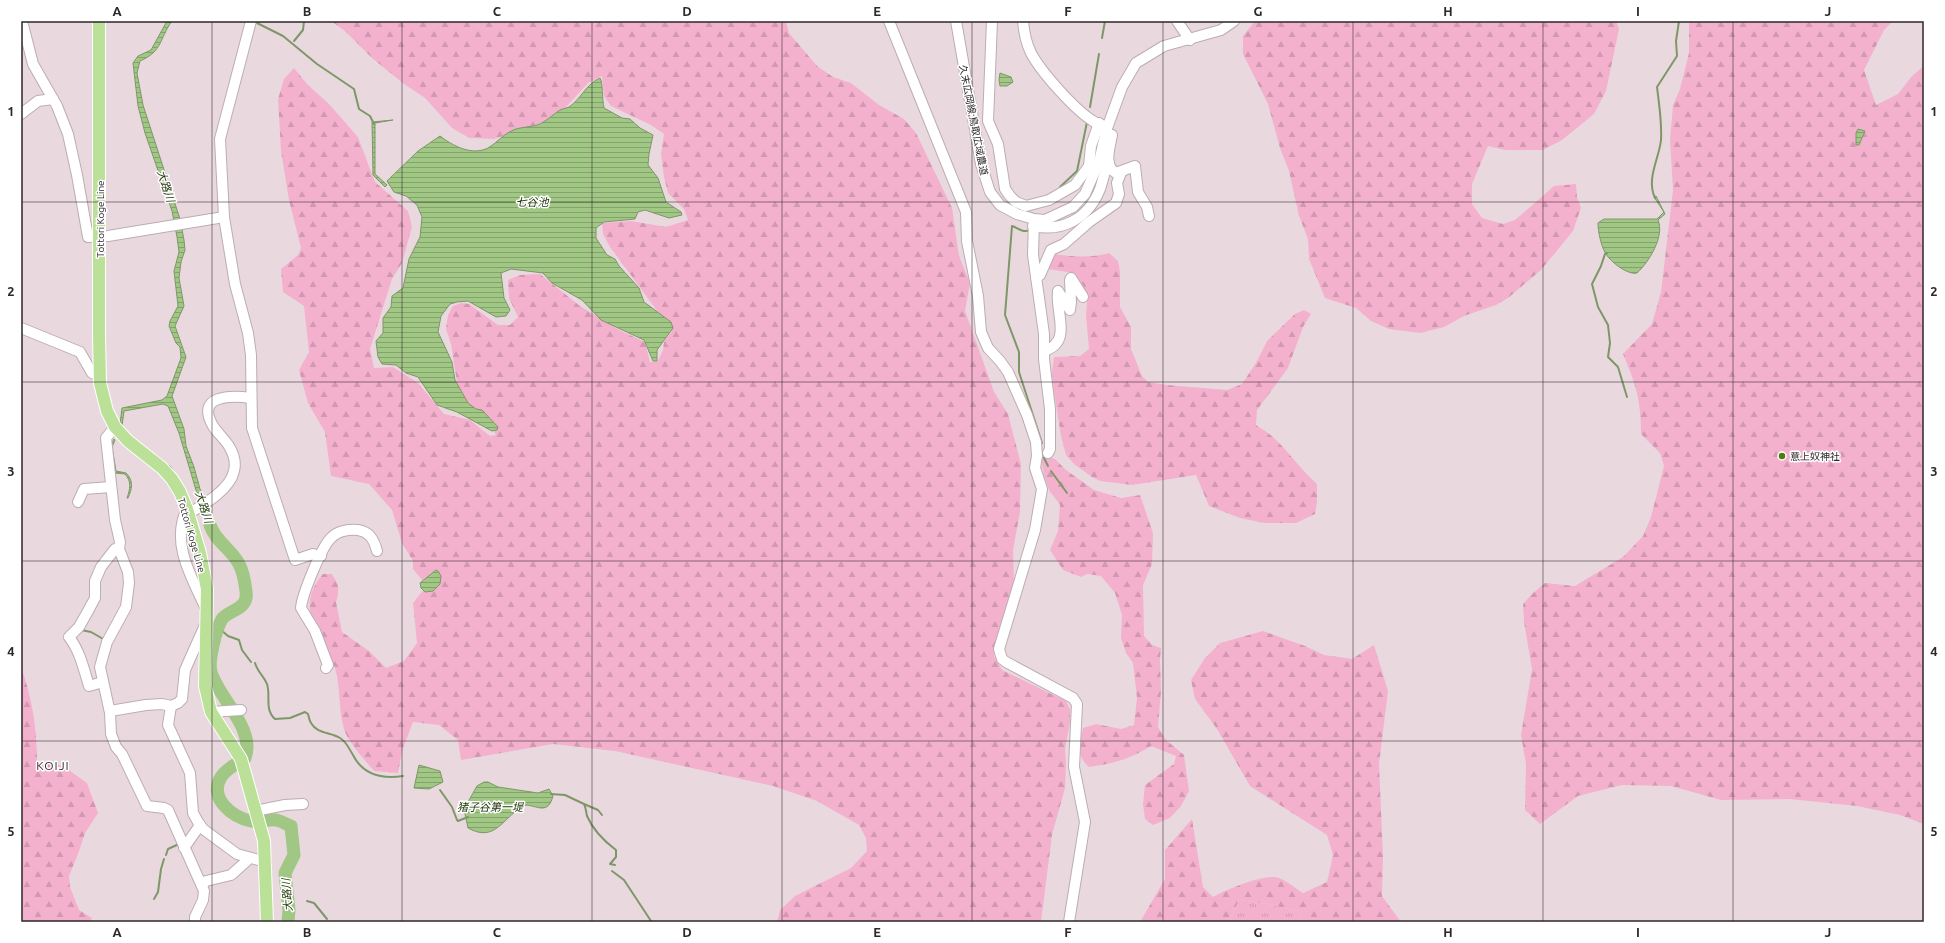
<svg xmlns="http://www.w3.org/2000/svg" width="1945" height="943" font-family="Ubuntu,'Noto Sans JP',sans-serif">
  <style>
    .grass { fill: url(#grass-tufts) }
    .forest { fill: url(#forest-firs) }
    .water { fill: url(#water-rules); stroke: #7e9769 }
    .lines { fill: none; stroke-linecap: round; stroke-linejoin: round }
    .stream { stroke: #7e9769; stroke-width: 2 }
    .river { stroke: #a1c784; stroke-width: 13 }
    .minor-casing { stroke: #bcadb3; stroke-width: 12 }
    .major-casing { stroke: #fff; stroke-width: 14 }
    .minor { stroke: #fff; stroke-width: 10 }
    .major { stroke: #bbe198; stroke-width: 12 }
    .grid { fill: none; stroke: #2d2729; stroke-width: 1; stroke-opacity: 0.55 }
    .poi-dot { fill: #4c7e0f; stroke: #fff; stroke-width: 1.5 }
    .labels { text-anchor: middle; stroke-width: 3; stroke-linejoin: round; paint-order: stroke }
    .street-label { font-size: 10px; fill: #2d2729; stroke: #fff }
    .poi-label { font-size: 10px; fill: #2d2729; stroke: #fff; text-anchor: start }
    .water-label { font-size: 11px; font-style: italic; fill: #213908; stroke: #fff }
    .quarter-label { font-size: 12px; letter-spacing: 1px; fill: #352a2e; stroke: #fff }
    .neatline { fill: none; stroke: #2d2729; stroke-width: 1.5 }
    .grid-label { font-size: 13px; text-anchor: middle; font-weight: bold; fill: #2d2729 }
  </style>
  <defs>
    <pattern id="grass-tufts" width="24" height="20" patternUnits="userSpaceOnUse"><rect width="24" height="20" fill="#f4b1ce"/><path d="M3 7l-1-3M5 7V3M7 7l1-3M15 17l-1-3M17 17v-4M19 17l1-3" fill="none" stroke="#d298b1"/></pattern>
    <pattern id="forest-firs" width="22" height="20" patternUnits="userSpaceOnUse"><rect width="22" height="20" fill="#f4b1ce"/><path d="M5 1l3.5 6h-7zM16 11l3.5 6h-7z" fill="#d298b1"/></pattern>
    <pattern id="water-rules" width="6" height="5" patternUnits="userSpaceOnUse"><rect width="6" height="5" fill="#a1c784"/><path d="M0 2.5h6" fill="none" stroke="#84a26c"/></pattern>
  </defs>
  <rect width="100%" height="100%" fill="#e9d9df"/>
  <polygon class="grass" points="1239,900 1268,904 1298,911 1302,922 1229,922"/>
  <g class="forest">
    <path d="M331,21H786L789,33L817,66L833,77L851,83L879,105L904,119L916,133L952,208L959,256L970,283L965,311L994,392L1008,414L1021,464L1020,512L1013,550L1014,584L996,641L994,656L1002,670L1066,701L1070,709V722L1065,749L1066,764L1065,788L1052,835L1041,922H777L780,910L795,896L851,868L867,851L866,838L859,825L817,801L773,786L615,751L553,744L461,760L458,740L439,725L413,722L402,751L398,773L374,771C364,759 352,747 345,732C338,713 341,688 335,668C323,633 292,610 323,574H332L338,585V595L336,602L342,632L369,651L386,668L404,661L417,643L413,603L425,588L423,581L413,569V561L402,543L392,510L369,484L331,476L325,432L308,403L299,370L309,352L304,306L283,292L281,269L298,255L301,248L289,200L281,151L278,99L284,79L294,68L307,84L329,104L358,137L375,182L408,211L412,227L402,263L392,279L370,349L374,368L393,367L418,383L444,414L470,420L490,436L496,435L489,423L473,414L459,395L451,344L446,329L448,315L453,306L461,303L469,304L498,325H510L518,317L509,298L508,280L520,275L540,274L580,306L621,331L645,342L650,362L658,361L663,350L664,342L672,331L610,247L603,234L602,223L631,221L666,227L688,220L684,209L668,193L664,177L661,154L664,134L651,125L611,106L604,96L602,76L588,83L566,107L546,121L494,139L469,138L452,128L425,98L404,84L372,58L345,31Z"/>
    <polygon points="1255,21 1616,21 1619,29 1606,91 1594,114 1562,140 1543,150 1505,150 1488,146 1472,184 1472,204 1482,218 1503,224 1515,220 1554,186 1576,184 1577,197 1581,208 1573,231 1541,270 1508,298 1496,305 1464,316 1444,327 1420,333 1389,329 1371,321 1356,308 1325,298 1309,259 1308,239 1299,216 1289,171 1280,148 1268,104 1243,54 1243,36"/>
    <path d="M1689,21H1893L1884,30L1864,70L1876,105L1898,94L1912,76L1924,66V824L1900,815L1857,806L1789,799L1721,800L1671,786L1622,785L1578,796L1540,824L1525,810L1526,764L1521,735L1532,669L1524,622L1523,604L1532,594L1545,583L1575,586L1623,557L1643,536L1651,517L1664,466L1660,453L1641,434C1641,399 1636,385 1623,354L1652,324L1661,292L1673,190L1670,140L1673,105L1680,89L1689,53Z"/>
    <path d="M1109,253L1118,261L1120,272V307L1131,327V349L1142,376L1148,382L1167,385L1227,390L1242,384L1256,363L1267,341L1295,314L1304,310L1311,314L1303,327L1288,368L1257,410L1256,425C1262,429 1269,433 1274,438C1290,453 1301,470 1317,484V502L1315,514L1296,523H1264L1240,518L1209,506L1196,475L1132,485L1100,481L1092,477L1074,464L1066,455L1061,436L1054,392L1052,372L1054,357L1080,356L1089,349L1086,315L1087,303L1084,287L1074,273L1048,269L1054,254C1072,257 1091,258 1109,253Z"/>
    <path d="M1043,455L1055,459L1066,470L1094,490L1121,498L1140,495L1153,533L1152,564L1143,585L1144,636L1152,645L1161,648L1160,660L1161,691L1158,727L1166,740L1184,755L1189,791L1181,806L1170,818L1153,825L1145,819L1143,804L1145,785L1174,764L1176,756L1151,746C1128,760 1115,763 1089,767C1076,755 1079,745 1083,728L1096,724L1121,729L1134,725L1137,698L1133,663L1126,653L1121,638L1122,615L1115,593L1101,576L1087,574L1081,577L1063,570L1050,550L1058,531L1060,505L1049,490L1044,475L1041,459Z"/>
    <path d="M1263,631L1305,646L1324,655L1352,659L1374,645L1388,691L1379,764L1383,855L1382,896L1401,922H1302L1298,911L1268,904L1239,900L1229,922H1140L1165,879V850L1192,819L1203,887L1213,897C1226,890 1265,873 1279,878C1287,881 1295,888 1303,893L1327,882L1333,855L1327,835L1250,786L1217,729L1195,699L1191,680L1205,658L1220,643Z"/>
    <path d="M21,667C32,697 37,729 37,761L63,766L87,783L98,813L85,833L78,854L69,876L70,887L79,910L92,918L90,922H21Z"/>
  </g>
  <g class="water">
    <path d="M167,21H172C159,39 163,51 140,61L137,73L143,105L180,219L184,240L185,250L181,262L179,278L184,306L175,326L186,357L172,396L184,429L186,446L194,467L200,489L208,506L215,533L221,539L218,543L210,535L207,527L179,433L168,406L163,404L124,411L122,426L120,424L122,408L162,400L167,396L181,358L180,347L176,343L169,326L170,321L178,306L174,271L179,252L177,237L172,211L145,133L138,106L133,63L138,56L151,50Z"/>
    <polygon points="1000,73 1011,77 1013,82 1007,86 1000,86 999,80"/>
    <path d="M600,78C603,82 602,100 604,108L622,118L630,119L640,128L653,135L649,154L648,165L658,178L666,202L681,212L682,215L669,218L645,210L638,212L635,219L604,222L596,228V238L607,255L615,259L619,266L639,288L644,302L671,322L673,328L657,350V361H653L644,340L601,320L582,300L552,283L543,273L511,269L501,273L504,298L510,310L506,316L496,317L468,301L457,302L450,304L441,316L438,332L452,362L455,380L468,403L476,409L482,410L498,427L497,430L492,431L457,412L437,405L418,377L406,373L396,365L382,364L378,357L376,341L383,333V318L391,307L392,296L403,288L409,259L420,237L422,217L417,205L406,196L394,192L387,181L418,151L440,136C453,146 472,156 488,148C498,142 504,133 516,129C523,127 530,127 537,125C546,122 552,115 560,110C563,109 566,108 569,107C581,99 586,84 600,78Z"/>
    <polygon points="393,120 375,123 375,174 387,185 385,187 373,175 372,122"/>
    <polygon points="1858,129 1865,131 1859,145 1856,145 1856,133"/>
    <path d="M1656,196L1665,214L1658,220C1665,236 1649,262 1637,273C1627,275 1611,262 1606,254C1601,246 1598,232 1598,223L1604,219H1657L1664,212L1654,197Z"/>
    <path d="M114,439L115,440L112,447L116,471L126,473C134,481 132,489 128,498H127C130,489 132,482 125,474L115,473L110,447Z"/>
    <polygon points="436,570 438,571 441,576 440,584 433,591 425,592 421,588 420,583"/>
    <polygon points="419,765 440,771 443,782 429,789 414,788"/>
    <path d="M484,782H488L498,787L538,793L549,789L553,796C548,815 538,806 526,805C503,815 497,844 468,828L464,809L477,786Z"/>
  </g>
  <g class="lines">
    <g class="stream">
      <polyline points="255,22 283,36 317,64 354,89 359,109 370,116 374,124"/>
      <polyline points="1102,38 1105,21"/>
      <polyline points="294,41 303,30 304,21"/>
      <polyline points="1090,107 1099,54"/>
      <polyline points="1060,187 1077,171 1087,122"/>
      <path d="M1655,198C1646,179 1659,159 1661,140C1662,122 1659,104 1657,87L1677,56L1676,41L1679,21"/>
      <path d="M1030,230C1022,233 1018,228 1012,226L1005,315L1019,352V372L1042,443"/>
      <polyline points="1607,253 1605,254 1601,266 1592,284 1598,307 1608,325 1610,343 1608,357 1618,367 1627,397"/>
      <polyline points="155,455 162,461"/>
      <polyline points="1044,458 1048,466"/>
      <polyline points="167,465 170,467 174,473"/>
      <polyline points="1051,471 1067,493"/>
      <polyline points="81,630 91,632 105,640"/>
      <polyline points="221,630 228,636 239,640 242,650 251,662"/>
      <path d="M255,663C258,673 264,676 267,684C271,696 264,709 275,719L290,718L305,712L308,714C309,717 309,720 311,723C317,734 331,732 340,738C347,742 349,749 353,755C363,775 383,779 403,776"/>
      <polyline points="440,790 452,807 457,820 458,821 468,817"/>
      <path d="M551,794L565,795L584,804C586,808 586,812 587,816C593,830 604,841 616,850V857L610,864L615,865"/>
      <polyline points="584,804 598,810 602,815"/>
      <polyline points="166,855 168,849 179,844"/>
      <polyline points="612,871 624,880 651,921"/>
      <polyline points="154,899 158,892 161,869 164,859"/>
      <polyline points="307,901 314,903 327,919"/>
      <polyline points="340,922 383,922"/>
    </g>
    <path class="river" d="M210,525C215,541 232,550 239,564C243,571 245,583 246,591C249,610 230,609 222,619C216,629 208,661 211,672C219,699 256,729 245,758C237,764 227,768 221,777C208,798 232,817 251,821C259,823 268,819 276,820C281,821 286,824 291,826L294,855L285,873L289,910L288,922"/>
    <g class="minor-casing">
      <g id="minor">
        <polyline points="22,21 33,64 57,106 68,134 77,175 88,237 108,236 224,217"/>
        <polyline points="251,21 220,139 224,217 235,284 248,333 251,355 252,428 295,560 313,554 321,556"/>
        <polyline points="889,21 966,212 967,241 978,296 981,332 988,348 1000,361 1008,372 1027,415 1036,442 1037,456 1035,468 1042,489 1035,530 999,649 1002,659 1006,662 1073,698 1077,704 1074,767 1085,822 1069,922"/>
        <polyline points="956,21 981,164 990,192 1000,205 1017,214 1034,219 1045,220 1073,207 1085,194 1099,162 1106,131 1122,87 1136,63 1164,46 1221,30 1234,21"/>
        <polyline points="992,21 988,121 998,144 1005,189 1010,196 1016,202 1026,206 1049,200 1075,185 1089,166 1099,162"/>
        <path d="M1023,21C1024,33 1026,43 1031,53C1041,72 1075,110 1093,121C1097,124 1103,125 1107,127"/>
        <polyline points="1177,21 1190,40"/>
        <polyline points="21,114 38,101 53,99"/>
        <path d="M1112,135C1110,147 1103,166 1116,173L1135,166L1138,192L1147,207L1149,216"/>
        <polyline points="1089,166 1091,146 1099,123"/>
        <polyline points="1034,219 1033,255 1044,334 1044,359 1050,409 1050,449 1048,453"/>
        <path d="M1033,226C1063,232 1088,219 1100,189C1103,181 1104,171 1109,163"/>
        <polyline points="1036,277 1040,275 1051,250 1064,244 1089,222 1116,203 1119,194 1117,183 1121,173"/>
        <polyline points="21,328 80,352 92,373 100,376"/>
        <path d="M1044,351C1073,342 1055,313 1058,291L1070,310L1071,302L1070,280L1071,278L1083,297"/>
        <polyline points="115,427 106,438 115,520 120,542 119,549 128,572 129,583 126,607 107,642 100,667 110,713 111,734 116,747 122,754 147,806 164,808 168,810 204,891 203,900 195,917 195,922"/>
        <polyline points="78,502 84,489 111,487"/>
        <path d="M187,509C170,543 192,578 206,609"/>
        <path d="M188,514C203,505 230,490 234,471C236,463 234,455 230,448C226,440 218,434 213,426C195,395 231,395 251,398"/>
        <path d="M326,668L328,665L315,631L301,608C302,595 322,545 332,537C338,531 349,529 358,530C370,532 374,540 377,551"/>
        <path d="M103,682L89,686C84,670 80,651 69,637L79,627L88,611L95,598V581L101,567L115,549H119"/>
        <polyline points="171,706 168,725 190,773 193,813 198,822 203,829 237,854 266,862"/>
        <polyline points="110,711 146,705 162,704 171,706 178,703 182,699 185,670 205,625"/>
        <polyline points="211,712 241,710"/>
        <polyline points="255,811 285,805 303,804"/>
        <polyline points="184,848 200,825"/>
        <polyline points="202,885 206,881 231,875 250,858"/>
      </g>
    </g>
    <g class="major-casing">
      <polyline id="major" points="99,21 99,335 100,383 107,411 115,427 128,441 162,468 172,479 180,492 187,509 200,553 207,589 205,686 211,712 241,759 264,841 267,922"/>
    </g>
    <use href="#minor" class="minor"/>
    <use href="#major" class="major"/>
  </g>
  <path class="grid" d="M212,21V922M402,21V922M592,21V922M782,21V922M972,21V922M1163,21V922M1353,21V922M1543,21V922M1733,21V922M21,202H1924M21,382H1924M21,561H1924M21,741H1924"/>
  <circle class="poi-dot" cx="1782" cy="456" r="4"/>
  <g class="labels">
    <g class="street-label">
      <text transform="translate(974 120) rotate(79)" y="4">久末広岡線;鳥取広域農道</text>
      <text transform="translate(100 219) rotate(-90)" y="4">Tottori Koge Line</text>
      <text transform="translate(192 535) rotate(74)" y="4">Tottori Koge Line</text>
    </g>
    <g class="poi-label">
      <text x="1790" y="460">意上奴神社</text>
    </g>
    <g class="water-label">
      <text transform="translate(166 186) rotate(72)" y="4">大路川</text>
      <text x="532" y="206">七谷池</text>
      <text transform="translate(204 507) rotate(72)" y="4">大路川</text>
      <text x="490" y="811">猪子谷第一堤</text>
      <text transform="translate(287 895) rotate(-94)" y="4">大路川</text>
    </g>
    <g class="quarter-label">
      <text x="53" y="770">KOIJI</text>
    </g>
  </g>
  <rect width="1945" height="943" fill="none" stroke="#ffffff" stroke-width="44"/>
  <rect x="22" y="22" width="1901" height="899" class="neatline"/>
  <g class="grid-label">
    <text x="117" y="16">A</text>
    <text x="307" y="16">B</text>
    <text x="497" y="16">C</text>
    <text x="687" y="16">D</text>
    <text x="877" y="16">E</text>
    <text x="1068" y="16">F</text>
    <text x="1258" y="16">G</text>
    <text x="1448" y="16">H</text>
    <text x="1638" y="16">I</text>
    <text x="1828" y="16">J</text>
    <text x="11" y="116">1</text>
    <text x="1934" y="116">1</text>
    <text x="11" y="296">2</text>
    <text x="1934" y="296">2</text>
    <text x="11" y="476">3</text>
    <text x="1934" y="476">3</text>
    <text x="11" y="656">4</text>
    <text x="1934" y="656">4</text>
    <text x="11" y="836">5</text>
    <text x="1934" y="836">5</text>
    <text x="117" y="937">A</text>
    <text x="307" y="937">B</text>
    <text x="497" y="937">C</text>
    <text x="687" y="937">D</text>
    <text x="877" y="937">E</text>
    <text x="1068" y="937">F</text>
    <text x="1258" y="937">G</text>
    <text x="1448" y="937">H</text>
    <text x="1638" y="937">I</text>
    <text x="1828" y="937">J</text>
  </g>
</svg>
